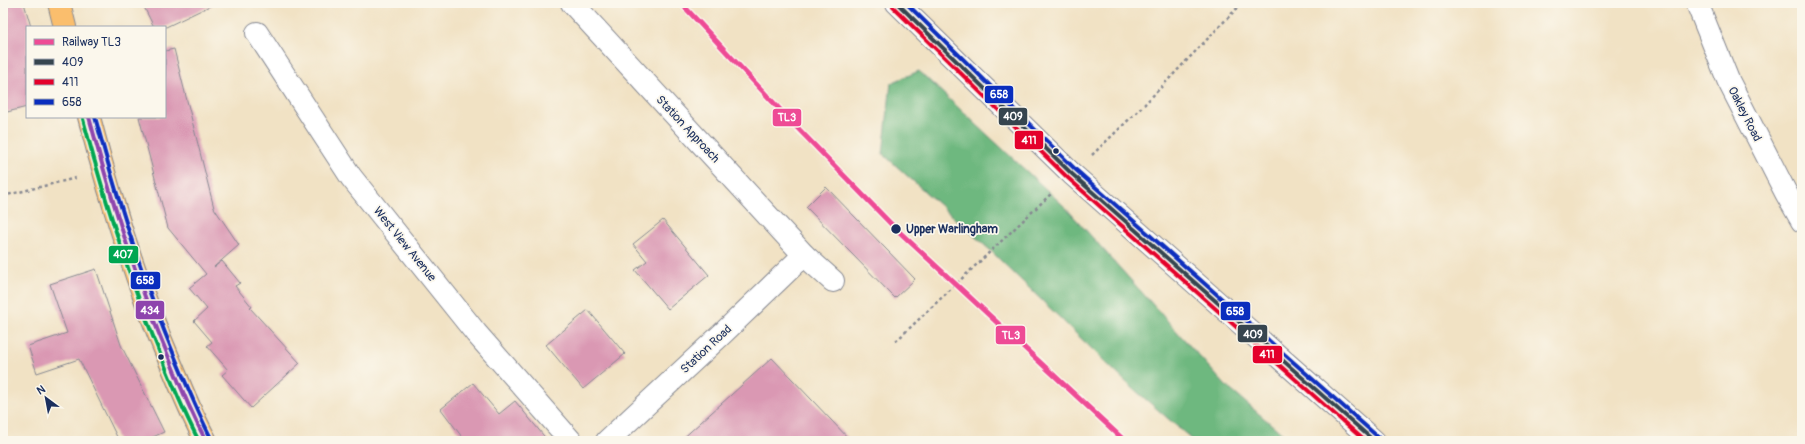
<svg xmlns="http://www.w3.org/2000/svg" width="1805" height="444" font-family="Pangolin,sans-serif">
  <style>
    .forest { fill: #6eb87f; stroke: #44746e }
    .building { fill: #da98b3 }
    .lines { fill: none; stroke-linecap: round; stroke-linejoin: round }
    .minor-casing { stroke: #868891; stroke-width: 24 }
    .highway-casing { stroke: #868891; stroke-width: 24 }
    .path { stroke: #868891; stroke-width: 2.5; stroke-dasharray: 3 3; stroke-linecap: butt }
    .minor { stroke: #fff; stroke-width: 22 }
    .highway { stroke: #fabe6d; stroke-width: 22 }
    .bus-1-casing { stroke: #fbf7ec; stroke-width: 7 }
    .bus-2-casing { stroke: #fbf7ec; stroke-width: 7 }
    .bus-3-casing { stroke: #fbf7ec; stroke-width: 7 }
    .bus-4-casing { stroke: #fbf7ec; stroke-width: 7 }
    .bus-5-casing { stroke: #fbf7ec; stroke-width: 7 }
    .bus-1 { stroke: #36454f; stroke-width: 4 }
    .bus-2 { stroke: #e4002b; stroke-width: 4 }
    .bus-3 { stroke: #0a2ebe; stroke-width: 4 }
    .bus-4 { stroke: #8e44ad; stroke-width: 4 }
    .bus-5 { stroke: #00a651; stroke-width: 4 }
    .rail-1-casing { stroke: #fbf7ec; stroke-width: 8 }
    .rail-1 { stroke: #ee4b95; stroke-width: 5 }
    .bus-dot { fill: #1b2f5e; stroke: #fbf7ec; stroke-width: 1.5 }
    .labels { text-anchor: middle; stroke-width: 3.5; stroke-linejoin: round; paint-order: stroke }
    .street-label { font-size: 12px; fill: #1b2f5e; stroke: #fbf7ec }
    .stop-label { font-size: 12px; font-weight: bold; fill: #1b2f5e; stroke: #fbf7ec; text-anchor: start }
    .line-badge { stroke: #fbf7ec; stroke-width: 1.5 }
    .badge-label { font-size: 11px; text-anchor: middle; font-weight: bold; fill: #fff }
  </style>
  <rect width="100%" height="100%" fill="#fbf7ec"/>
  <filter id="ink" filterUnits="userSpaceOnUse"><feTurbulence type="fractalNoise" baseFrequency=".025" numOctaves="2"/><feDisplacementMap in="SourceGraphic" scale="8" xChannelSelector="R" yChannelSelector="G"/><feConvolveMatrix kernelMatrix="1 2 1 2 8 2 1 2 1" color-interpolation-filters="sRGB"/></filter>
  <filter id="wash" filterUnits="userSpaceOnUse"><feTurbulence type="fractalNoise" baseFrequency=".012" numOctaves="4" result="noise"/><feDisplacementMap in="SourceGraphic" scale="16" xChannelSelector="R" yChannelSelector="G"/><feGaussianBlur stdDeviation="0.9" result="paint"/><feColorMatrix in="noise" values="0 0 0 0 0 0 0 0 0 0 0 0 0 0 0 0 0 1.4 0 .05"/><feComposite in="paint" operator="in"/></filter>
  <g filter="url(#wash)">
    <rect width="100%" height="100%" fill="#f1e2c4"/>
    <polygon class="forest" points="919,71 1065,207 1226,386 1291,441 1194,441 1128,384 990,250 883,154 891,83"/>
    <g id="blocks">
      <g class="building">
        <polygon points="3,3 24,3 31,27 27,27 27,107 3,113"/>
        <polygon points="142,3 216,3 166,27 154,27"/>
        <polygon points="174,49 214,208 239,245 214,267 222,261 240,283 235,286 252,307 250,308 300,363 251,408 222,375 228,370 207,346 212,342 194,321 207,309 189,288 206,274 168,228 139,117 165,117 165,51"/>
        <polygon points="826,187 915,279 895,298 806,207"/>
        <polygon points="663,220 709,275 668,309 635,270 647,261 633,244"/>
        <polygon points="96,269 121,345 164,432 144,441 119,441 79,359 37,373 28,346 67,333 50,284"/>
        <polygon points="588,310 625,354 583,389 546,345"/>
        <polygon points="772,358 851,441 680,441"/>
        <polygon points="473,383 499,414 515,401 548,441 465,441 441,409"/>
      </g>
    </g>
  </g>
  <g filter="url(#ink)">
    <use href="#blocks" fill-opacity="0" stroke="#868891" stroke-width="1"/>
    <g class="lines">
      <g class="minor-casing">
        <g id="minor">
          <polyline points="572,3 804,255 833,281"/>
          <polyline points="897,3 1072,174 1374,441"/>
          <polyline points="1697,3 1728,80 1786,193 1802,221"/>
          <polyline points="257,33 351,177 476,333 571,441"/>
          <polyline points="607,441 722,334 804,255"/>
        </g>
      </g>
      <g class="highway-casing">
        <g id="highway">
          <polyline points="59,3 65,27"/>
          <path d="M89,117C111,202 136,283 171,364C182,390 192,416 206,441"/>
        </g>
      </g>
      <g class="path">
        <polyline points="1092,155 1142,107 1242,3"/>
        <polyline points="3,196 76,178"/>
        <polyline points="896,341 1052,193"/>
      </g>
      <use href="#minor" class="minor"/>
      <use href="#highway" class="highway"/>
      <g class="bus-1-casing">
        <polyline id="bus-1" points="897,3 1072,174 1374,441"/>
      </g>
      <g class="bus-2-casing">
        <polyline id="bus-2" points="893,7 1068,178 1365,441"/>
      </g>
      <g class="bus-3-casing">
        <g id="bus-3">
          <polyline points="906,3 1076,170 1378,437"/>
          <path d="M95,117C117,198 142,278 174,355C186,383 197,411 211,438"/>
        </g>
      </g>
      <g class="bus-4-casing">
        <path id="bus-4" d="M89,117C111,199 136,280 169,358C180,386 192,414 206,441"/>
      </g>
      <g class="bus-5-casing">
        <path id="bus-5" d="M83,119C105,201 130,282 163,361C174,388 185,415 199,441"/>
      </g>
      <use href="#bus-1" class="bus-1"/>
      <use href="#bus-2" class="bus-2"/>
      <use href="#bus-3" class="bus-3"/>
      <use href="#bus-4" class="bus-4"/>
      <use href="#bus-5" class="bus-5"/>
      <g class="rail-1-casing">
        <polyline id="rail-1" points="681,3 784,114 894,227 1125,441"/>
      </g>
      <use href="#rail-1" class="rail-1"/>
    </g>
  </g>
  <g class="bus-dot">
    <circle cx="1056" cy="151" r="3.5"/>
    <circle cx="896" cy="229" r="5.5"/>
    <circle cx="161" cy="357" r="3.5"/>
  </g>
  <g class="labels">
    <g class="street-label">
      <text transform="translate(1745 114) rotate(63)" y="4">Oakley Road</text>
      <text transform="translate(688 129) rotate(47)" y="4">Station Approach</text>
      <text transform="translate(405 244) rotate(51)" y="4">West View Avenue</text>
      <text transform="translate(706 349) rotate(-43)" y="4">Station Road</text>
    </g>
    <g class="stop-label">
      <text x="906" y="233">Upper Warlingham</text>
    </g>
  </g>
  <g class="line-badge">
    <rect x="984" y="85" width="30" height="19" rx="4" fill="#0a2ebe"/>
    <rect x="998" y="107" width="30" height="19" rx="4" fill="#36454f"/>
    <rect x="772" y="108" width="30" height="19" rx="4" fill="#ee4b95"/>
    <rect x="1014" y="130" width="30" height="20" rx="4" fill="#e4002b"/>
    <rect x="108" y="245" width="31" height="19" rx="4" fill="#00a651"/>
    <rect x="130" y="271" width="31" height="19" rx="4" fill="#0a2ebe"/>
    <rect x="135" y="300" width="30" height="20" rx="4" fill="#8e44ad"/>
    <rect x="1220" y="301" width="31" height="20" rx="4" fill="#0a2ebe"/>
    <rect x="1237" y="324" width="31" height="19" rx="4" fill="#36454f"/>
    <rect x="995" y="325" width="31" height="20" rx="4" fill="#ee4b95"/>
    <rect x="1252" y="345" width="31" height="19" rx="4" fill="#e4002b"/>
  </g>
  <g class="badge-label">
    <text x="999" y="98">658</text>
    <text x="1013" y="120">409</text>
    <text x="787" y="121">TL3</text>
    <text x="1029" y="144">411</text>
    <text x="123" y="258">407</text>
    <text x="145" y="284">658</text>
    <text x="150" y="314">434</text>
    <text x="1235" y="315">658</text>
    <text x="1253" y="338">409</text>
    <text x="1011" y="339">TL3</text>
    <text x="1267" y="358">411</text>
  </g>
  <rect width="1805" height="444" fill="none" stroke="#fbf7ec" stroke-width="16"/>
  <rect x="26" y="26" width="140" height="92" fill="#fbf7ec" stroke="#a1a7b3"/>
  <rect x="34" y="39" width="20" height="6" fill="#ee4b95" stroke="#a1a7b3"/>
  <text x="62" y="46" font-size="12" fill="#1b2f5e">Railway TL3</text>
  <rect x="34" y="59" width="20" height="6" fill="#36454f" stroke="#a1a7b3"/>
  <text x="62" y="66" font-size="12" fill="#1b2f5e">409</text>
  <rect x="34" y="79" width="20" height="6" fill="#e4002b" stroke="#a1a7b3"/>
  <text x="62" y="86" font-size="12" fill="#1b2f5e">411</text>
  <rect x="34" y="99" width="20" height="6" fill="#0a2ebe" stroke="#a1a7b3"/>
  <text x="62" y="106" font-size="12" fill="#1b2f5e">658</text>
  <g transform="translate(46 398) rotate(328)" stroke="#fbf7ec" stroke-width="3" paint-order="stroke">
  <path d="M0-3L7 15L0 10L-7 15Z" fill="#1b2f5e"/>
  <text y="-6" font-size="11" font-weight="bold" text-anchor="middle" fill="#1b2f5e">N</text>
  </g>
</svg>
